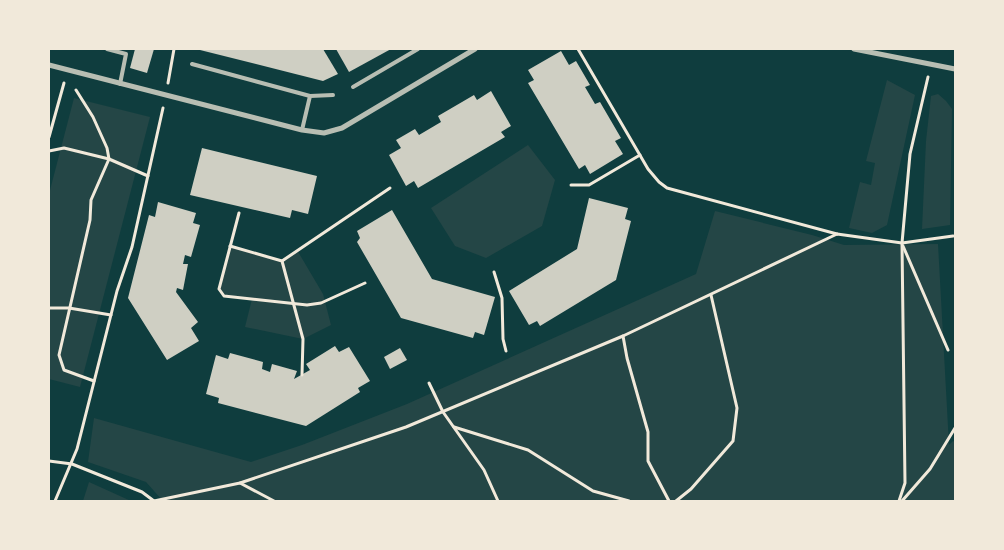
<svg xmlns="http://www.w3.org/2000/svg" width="1004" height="550" font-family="'Asap Condensed',sans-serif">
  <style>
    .green { fill: #244646 }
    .building { fill: #cfcfc3 }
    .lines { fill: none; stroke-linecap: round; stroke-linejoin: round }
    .path { stroke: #f1e9da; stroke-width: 3 }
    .service { stroke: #b8beb3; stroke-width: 4 }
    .minor { stroke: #b8beb3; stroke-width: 5 }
  </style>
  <rect width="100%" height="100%" fill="#0f3d3e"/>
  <g class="green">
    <polygon points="887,80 915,95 887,225 872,233 849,228 860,182 871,185 875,163 866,161"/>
    <polygon points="938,94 946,101 952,109 950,225 922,229 926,141 931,96"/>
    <polygon points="74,98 150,117 80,387 49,379 49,194"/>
    <polygon points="528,145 555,180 542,226 486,258 455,246 431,208"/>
    <polygon points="715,211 812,235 844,245 938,244 949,445 953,441 955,442 955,501 163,501 146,482 88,462 94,418 251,462 302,445 407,404 696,274"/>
    <polygon points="230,246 282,261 297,250 323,294 331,325 303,339 245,327 252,299 224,296 219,289"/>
    <polygon points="89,482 131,501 83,501"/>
  </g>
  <g class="building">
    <polygon points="135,49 154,49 147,73 130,68"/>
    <polygon points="196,49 323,49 338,74 323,81"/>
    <polygon points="336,49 391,49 349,72"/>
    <polygon points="561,51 569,65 576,61 590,85 585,87 595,104 600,102 621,138 615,141 623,154 590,174 585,165 579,169 528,83 534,80 528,70"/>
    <polygon points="491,91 511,126 501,132 505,137 418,188 414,181 406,186 389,155 401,148 396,140 415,129 419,135 441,122 438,116 474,95 477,100"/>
    <polygon points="202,148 317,176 308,214 292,210 290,218 190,195"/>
    <polygon points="589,198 628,208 625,219 631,221 616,280 540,326 537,321 529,325 509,291 577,249"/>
    <polygon points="158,202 196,213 193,223 200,225 191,257 185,255 183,264 188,264 183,290 177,288 176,292 198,322 191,328 199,341 167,360 128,298 149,215 155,217"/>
    <polygon points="392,210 432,279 495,297 484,335 475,332 473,338 401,318 357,242 360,238 357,231"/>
    <polygon points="335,346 339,352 349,347 370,381 358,388 360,392 306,426 218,403 219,398 206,394 216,355 228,359 230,353 263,362 262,369 270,372 272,364 297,371 294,379 310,370 306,364"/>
    <polygon points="400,348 407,360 390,369 384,357"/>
  </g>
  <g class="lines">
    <g class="path">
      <polyline points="578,49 648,169 659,182 667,188 837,234"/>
      <polyline points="168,83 174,49"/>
      <polyline points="76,90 93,117 107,148 109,159 91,200 90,220 59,355 64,370 94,381"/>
      <polyline points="49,137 64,83"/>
      <polyline points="49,151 64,148 109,159 148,176"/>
      <polyline points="571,185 589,185 640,155"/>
      <polyline points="239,213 219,289 224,296 307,305 321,303 365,283"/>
      <polyline points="230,246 282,261 303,339 302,375"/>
      <polyline points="903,246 948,350"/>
      <polyline points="282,261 390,188"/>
      <polyline points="494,272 502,298 503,339 506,351"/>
      <polyline points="49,308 69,308 111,315"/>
      <polyline points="623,336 627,358 648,432 648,461 669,501"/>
      <polyline points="429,383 443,412 484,470 498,501"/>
      <polyline points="454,427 528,450 593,491 629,501"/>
      <polyline points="49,461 72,464 142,492 154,501"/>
      <polyline points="240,483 274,501"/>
      <polyline points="55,501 77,449 117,291 132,247 163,108"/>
      <polyline points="154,501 240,483 406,427 623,336 837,234 902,243 953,236"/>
      <polyline points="676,501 691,489 733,441 737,408 711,295"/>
      <polyline points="899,501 905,483 902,243 910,154 928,77"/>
      <polyline points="902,501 930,469 955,428"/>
    </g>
    <g class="service">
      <polyline points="107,49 126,54 120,84"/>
      <polyline points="192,64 310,96"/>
      <polyline points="353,87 418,49"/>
      <polyline points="302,130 310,96 333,95"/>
    </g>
    <g class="minor">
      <polyline points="854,49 955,69"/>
      <polyline points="49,65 302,130 324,133 342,128 475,49"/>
    </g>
  </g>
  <rect width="1004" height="550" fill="none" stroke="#f1e9da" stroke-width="100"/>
</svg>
